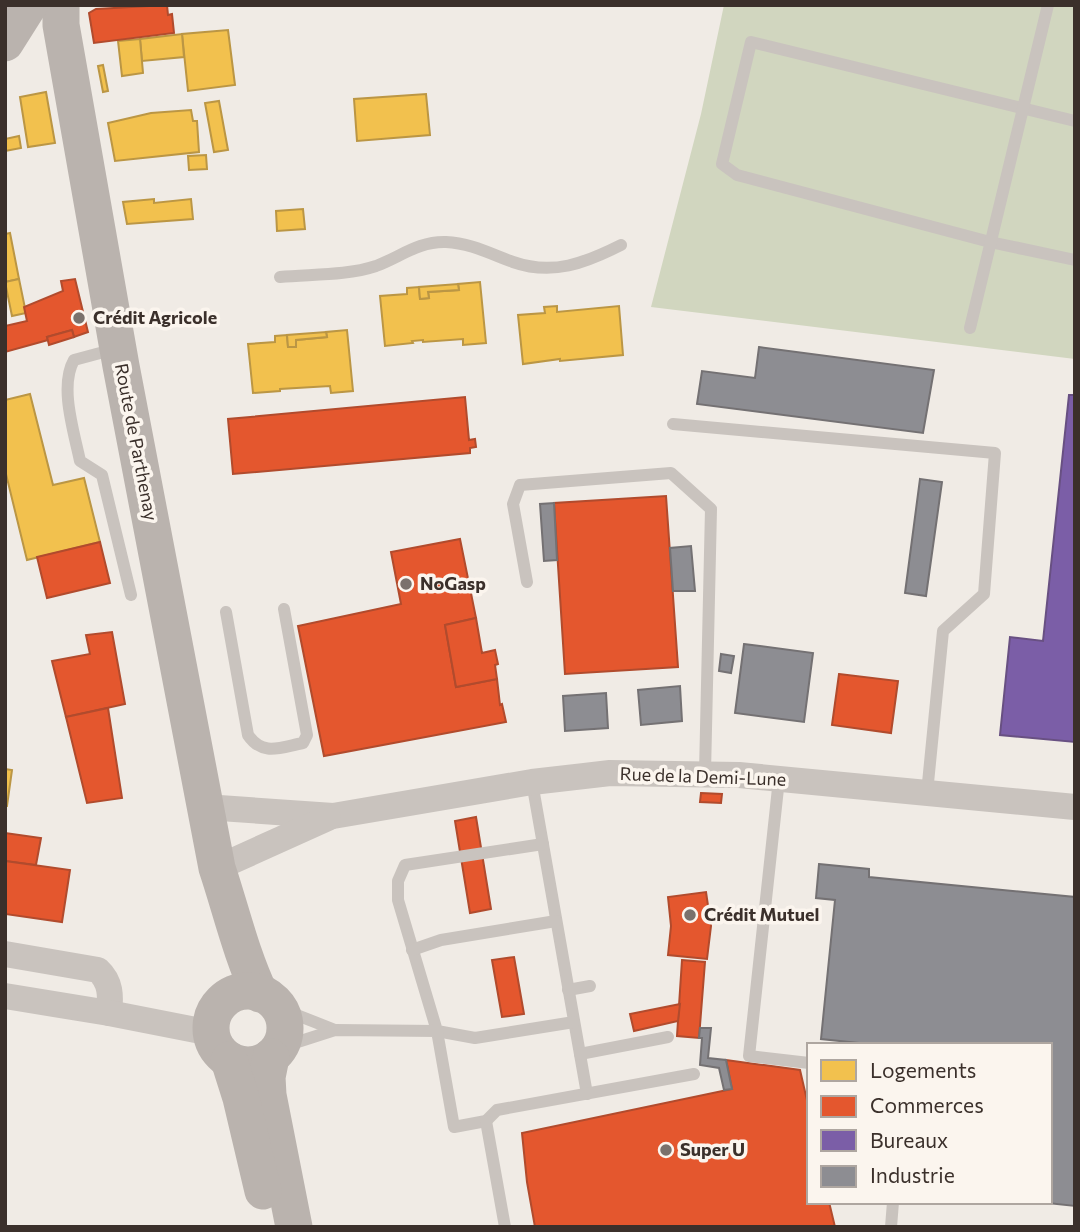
<svg xmlns="http://www.w3.org/2000/svg" width="1080" height="1232" font-family="Commissioner,sans-serif">
  <style>
    .green { fill: #d1d6bf }
    .homes { fill: #f2c14e; stroke: #bb9644; stroke-width: 2 }
    .shops { fill: #e4572e; stroke: #b14b2d; stroke-width: 2 }
    .offices { fill: #7b5ea7; stroke: #685082; stroke-width: 2 }
    .industry { fill: #8d8d92; stroke: #747173; stroke-width: 2 }
    .lines { fill: none; stroke-linecap: round; stroke-linejoin: round }
    .service { stroke: #c9c3be; stroke-width: 12 }
    .minor { stroke: #c9c3be; stroke-width: 26 }
    .secondary { stroke: #bab3ae; stroke-width: 37 }
    .poi-dot { fill: #7a716c; stroke: #fbf5ee; stroke-width: 2.5 }
    .labels { text-anchor: middle; stroke-width: 7; stroke-linejoin: round; paint-order: stroke }
    .poi-label { font-size: 18px; font-weight: bold; fill: #3b302b; stroke: #fbf5ee; text-anchor: start }
    .street-label { font-size: 18px; fill: #3b302b; stroke: #fbf5ee }
  </style>
  <rect width="100%" height="100%" fill="#f0ebe5"/>
  <polygon class="green" points="724,5 1075,5 1075,359 651,307 701,114"/>
  <g class="homes">
    <polygon points="228,30 235,85 188,91 182,34"/>
    <polygon points="182,34 184,57 142,61 140,39"/>
    <polygon points="140,39 143,73 122,76 118,41"/>
    <polygon points="103,65 108,91 103,92 98,66"/>
    <polygon points="46,92 55,143 28,147 20,97"/>
    <polygon points="426,94 430,135 357,141 354,99"/>
    <polygon points="219,101 228,150 214,152 205,103"/>
    <polygon points="191,110 193,121 197,121 199,152 115,161 108,123 151,113"/>
    <polygon points="19,136 21,148 5,151 5,139"/>
    <polygon points="206,155 207,169 189,170 188,156"/>
    <polygon points="154,199 154,203 191,199 193,219 127,224 123,202"/>
    <polygon points="303,209 305,229 277,231 276,211"/>
    <polygon points="10,233 19,279 5,282 5,234"/>
    <polygon points="19,279 26,313 12,316 5,282"/>
    <polygon points="480,282 486,343 463,345 463,339 423,342 423,340 412,341 413,343 385,346 380,296 407,294 407,288 419,287 420,299 429,298 428,292 459,290 458,284"/>
    <polygon points="458,284 459,290 428,292 429,298 420,299 419,287"/>
    <polygon points="557,306 557,312 619,306 623,355 560,361 560,359 523,364 518,315 545,313 544,307"/>
    <polygon points="347,330 353,391 331,393 330,386 280,389 280,391 253,393 248,344 275,342 275,336 287,335 288,347 296,347 296,340 327,337 326,332"/>
    <polygon points="326,332 327,337 296,340 296,347 288,347 287,335"/>
    <polygon points="30,394 53,485 84,478 100,542 27,560 5,470 5,400"/>
    <polygon points="5,769 12,770 7,806 5,806"/>
  </g>
  <g class="shops">
    <polygon points="167,5 168,15 172,14 174,33 94,43 89,13 96,9"/>
    <polygon points="75,279 88,332 74,337 72,330 47,337 48,340 5,352 5,326 27,321 24,307 63,291 61,281"/>
    <polygon points="72,330 74,337 49,345 47,337"/>
    <polygon points="465,397 469,440 475,439 476,447 470,448 470,453 233,474 228,419"/>
    <polygon points="666,496 678,667 565,674 554,503"/>
    <polygon points="460,539 476,618 445,625 456,687 497,679 500,705 502,704 506,722 324,756 298,626 401,604 391,552"/>
    <polygon points="100,542 110,583 47,598 37,557"/>
    <polygon points="476,618 482,653 495,650 498,664 495,665 497,679 456,687 445,625"/>
    <polygon points="112,632 125,704 66,717 52,661 90,654 86,635"/>
    <polygon points="839,674 898,681 891,733 832,725"/>
    <polygon points="108,708 122,798 87,803 66,717"/>
    <polygon points="701,793 722,794 721,803 700,802"/>
    <polygon points="476,817 491,909 470,913 455,821"/>
    <polygon points="5,833 41,838 36,865 5,861"/>
    <polygon points="5,861 70,870 62,922 5,914"/>
    <polygon points="706,892 711,926 707,959 668,955 671,926 668,897"/>
    <polygon points="514,957 524,1014 502,1017 492,960"/>
    <polygon points="682,960 705,962 699,1038 677,1036"/>
    <polygon points="680,1004 678,1021 634,1031 630,1014"/>
    <polygon points="726,1060 800,1070 809,1109 809,1202 829,1202 835,1227 535,1227 527,1182 522,1133 732,1089"/>
  </g>
  <polygon class="offices" points="1069,395 1075,395 1075,742 1000,735 1010,637 1043,641"/>
  <g class="industry">
    <polygon points="759,347 934,370 923,433 697,404 702,371 755,378"/>
    <polygon points="920,479 942,482 926,596 905,593"/>
    <polygon points="554,503 557,560 544,561 540,504"/>
    <polygon points="691,546 695,591 673,591 670,548"/>
    <polygon points="744,644 813,653 804,722 735,713"/>
    <polygon points="721,654 734,656 731,673 719,671"/>
    <polygon points="680,686 682,721 641,725 638,690"/>
    <polygon points="606,693 608,728 565,731 563,696"/>
    <polygon points="819,864 869,869 869,877 1075,897 1075,1206 1038,1202 1050,1202 1050,1045 878,1045 821,1039 835,900 816,898"/>
    <polygon points="700,1028 711,1028 708,1058 726,1060 732,1089 724,1090 719,1068 700,1065 702,1038 699,1038"/>
  </g>
  <g class="lines">
    <g class="service">
      <polyline points="1075,121 751,42 722,164 737,175 990,242 1075,260"/>
      <path d="M280,277C311,274 346,276 376,266C400,257 419,241 446,242C470,243 491,254 513,262C553,276 585,263 621,245"/>
      <polyline points="970,328 1048,5"/>
      <path d="M115,349L74,360C59,386 74,432 80,461L102,475L131,595"/>
      <polyline points="673,424 995,453 984,594 943,631 927,793"/>
      <polyline points="527,582 513,504 520,485 671,473 711,509 705,773"/>
      <path d="M226,612L248,735C263,757 281,747 303,743L307,735L284,609"/>
      <polyline points="779,779 749,1056 809,1063"/>
      <polyline points="532,782 587,1094"/>
      <polyline points="543,844 405,865 398,881 398,900 437,1031 475,1038 574,1022"/>
      <polyline points="412,950 441,940 556,921"/>
      <polyline points="568,990 590,986"/>
      <polyline points="279,1008 335,1030"/>
      <polyline points="279,1048 335,1030 437,1031 454,1127 486,1121 497,1110 694,1074"/>
      <polyline points="580,1054 668,1037"/>
      <polyline points="486,1121 505,1227"/>
      <polyline points="891,1227 893,1202"/>
    </g>
    <g class="minor">
      <polyline points="205,807 333,816 532,782 610,773 739,775 1075,807"/>
      <polyline points="217,868 328,818"/>
      <path d="M5,954L98,970C111,982 111,996 109,1013"/>
      <polyline points="5,996 109,1013 211,1033"/>
    </g>
    <g class="secondary">
      <path d="M61,5V25L121,366L217,868C231,910 241,954 260,994"/>
      <polyline points="5,43 29,5"/>
      <circle cx="248" cy="1028" r="37"/>
      <polyline points="271,1057 267,1077 268,1095 294,1227"/>
      <polyline points="229,1060 241,1098 263,1191"/>
    </g>
  </g>
  <g class="poi-dot">
    <circle cx="79" cy="318" r="7"/>
    <circle cx="406" cy="584" r="7"/>
    <circle cx="690" cy="915" r="7"/>
    <circle cx="666" cy="1150" r="7"/>
  </g>
  <g class="labels">
    <g class="poi-label">
      <text x="93" y="324">Crédit Agricole</text>
      <text x="420" y="590">NoGasp</text>
      <text x="704" y="921">Crédit Mutuel</text>
      <text x="680" y="1156">Super U</text>
    </g>
    <g class="street-label">
      <text transform="translate(136 442) rotate(79)" y="6">Route de Parthenay</text>
      <text transform="translate(703 777) rotate(2)" y="6">Rue de la Demi-Lune</text>
    </g>
  </g>
  <rect width="1080" height="1232" fill="none" stroke="#3b302b" stroke-width="14"/>
  <rect x="807" y="1043" width="245" height="161" fill="#fbf5ee" stroke="#aea6a0" stroke-width="2"/>
  <rect x="821" y="1060" width="35" height="21" fill="#f2c14e" stroke="#aea6a0" stroke-width="2"/>
  <text x="870" y="1078" font-size="21" fill="#3b302b">Logements</text>
  <rect x="821" y="1096" width="35" height="21" fill="#e4572e" stroke="#aea6a0" stroke-width="2"/>
  <text x="870" y="1113" font-size="21" fill="#3b302b">Commerces</text>
  <rect x="821" y="1130" width="35" height="21" fill="#7b5ea7" stroke="#aea6a0" stroke-width="2"/>
  <text x="870" y="1148" font-size="21" fill="#3b302b">Bureaux</text>
  <rect x="821" y="1166" width="35" height="21" fill="#8d8d92" stroke="#aea6a0" stroke-width="2"/>
  <text x="870" y="1183" font-size="21" fill="#3b302b">Industrie</text>
</svg>
